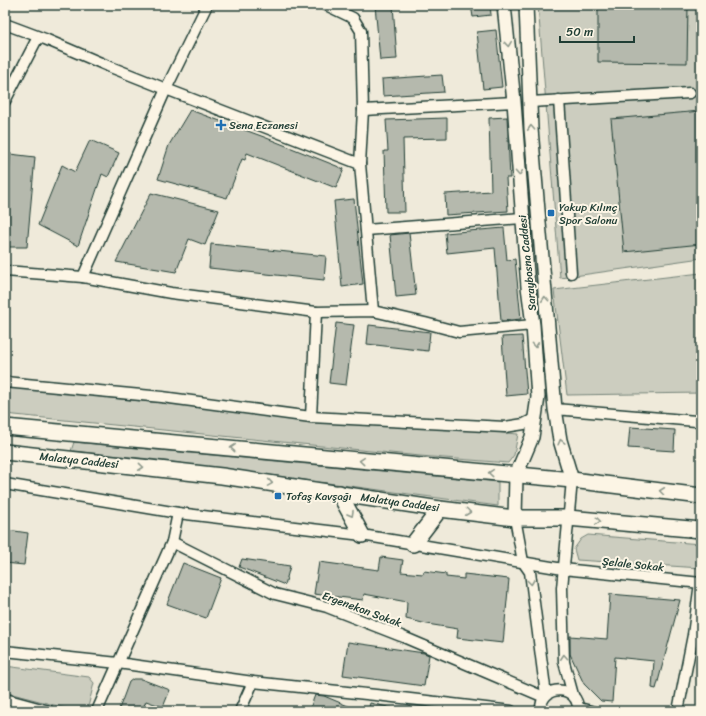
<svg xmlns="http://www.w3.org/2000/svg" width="706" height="716" font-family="Sriracha,sans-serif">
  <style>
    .green { fill: #cccdbf; stroke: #76857a }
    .building { fill: #b5b9ad; stroke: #1f3d34 }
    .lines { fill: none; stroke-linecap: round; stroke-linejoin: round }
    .minor-casing { stroke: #1f3d34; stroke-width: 13 }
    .major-casing { stroke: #1f3d34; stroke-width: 16 }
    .highway-casing { stroke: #1f3d34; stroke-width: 18 }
    .minor { stroke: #fcf5e5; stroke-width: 10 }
    .major { stroke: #fcf5e5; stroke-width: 13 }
    .highway { stroke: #fcf5e5; stroke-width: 15 }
    .oneway { stroke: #8e998c }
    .poi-dot { fill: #1f6fb2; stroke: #fcf5e5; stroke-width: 1.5 }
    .labels { text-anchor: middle; stroke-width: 4; stroke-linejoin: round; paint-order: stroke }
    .poi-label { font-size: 11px; fill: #1f3d34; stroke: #fcf5e5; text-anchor: start }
    .street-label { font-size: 11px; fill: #1f3d34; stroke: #fcf5e5 }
  </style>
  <rect width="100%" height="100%" fill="#efeada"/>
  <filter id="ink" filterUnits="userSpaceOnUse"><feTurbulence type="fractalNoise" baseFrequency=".025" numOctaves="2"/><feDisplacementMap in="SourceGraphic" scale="8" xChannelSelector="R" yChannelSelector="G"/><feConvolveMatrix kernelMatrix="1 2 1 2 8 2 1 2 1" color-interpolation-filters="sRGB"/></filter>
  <g filter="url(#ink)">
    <g class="green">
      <polygon points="538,5 701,5 701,258 560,278"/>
      <polygon points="701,273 701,393 567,395 554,290"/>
      <polygon points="5,387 209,408 518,434 514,455 508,463 420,456 5,414"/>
      <polygon points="74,442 498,482 498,506 150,459 71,451"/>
      <polygon points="588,535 701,544 701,568 577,560 574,549 581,539"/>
      <polygon points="5,666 89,677 94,683 87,711 77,711 5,692"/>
    </g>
    <g class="building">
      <polygon points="375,5 393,5 397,59 380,60"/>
      <polygon points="471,5 490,5 491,15 473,17"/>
      <polygon points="598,5 688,5 687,63 598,62"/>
      <polygon points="496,30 502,87 483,89 477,32"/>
      <polygon points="442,75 444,92 383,96 382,79"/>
      <polygon points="190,110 264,137 344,169 336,188 247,153 245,160 242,159 227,198 158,179 169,145"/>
      <polygon points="701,111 701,244 624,252 611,119"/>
      <polygon points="507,117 510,178 506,178 508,211 446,215 445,194 491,191 489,118"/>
      <polygon points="447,118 447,138 403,139 405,212 386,212 384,151 388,151 386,120"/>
      <polygon points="90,140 119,153 108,177 102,174 78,246 38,225 62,165 75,172"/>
      <polygon points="10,154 35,157 27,247 7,247"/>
      <polygon points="151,193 219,210 205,245 189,239 176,272 116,262"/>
      <polygon points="354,199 363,284 342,287 334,201"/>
      <polygon points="504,228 507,260 515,259 521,319 501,321 495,248 447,253 445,233"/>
      <polygon points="409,233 416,295 396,297 390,235"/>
      <polygon points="211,244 326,256 324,280 209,268"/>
      <polygon points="336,323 354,325 346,385 329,383"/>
      <polygon points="369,325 430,332 428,351 367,344"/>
      <polygon points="522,336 527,394 506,396 502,337"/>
      <polygon points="630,427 675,430 674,451 628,448"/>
      <polygon points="8,530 28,533 24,565 5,563"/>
      <polygon points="381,557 403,560 401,572 423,574 424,571 446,574 446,577 464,579 464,574 509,579 503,643 457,638 458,629 427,624 406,619 407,602 364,594 363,600 314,594 319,562 379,570"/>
      <polygon points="242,559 290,566 285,585 239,567"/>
      <polygon points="183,563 221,578 206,618 167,604"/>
      <polygon points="610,594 680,600 656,689 652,688 654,661 615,657 612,702 601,701 584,684 570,654 570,636 607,639"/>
      <polygon points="348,642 424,653 429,655 424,686 343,675"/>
      <polygon points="133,679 141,679 170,690 163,707 146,701 142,711 124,711 119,709 129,682"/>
      <polygon points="315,695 324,696 360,711 309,711"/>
      <polygon points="370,703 392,708 392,711 368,711"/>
    </g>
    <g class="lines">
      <g class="minor-casing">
        <g id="minor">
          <polyline points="326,5 353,18 361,31 363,110 360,164 373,311"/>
          <polyline points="5,24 45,39 108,66 166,89 360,164"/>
          <polyline points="559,100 571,273"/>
          <polyline points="5,101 38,37"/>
          <polyline points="530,102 690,93"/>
          <polyline points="363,110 514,102"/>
          <polyline points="366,230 522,218"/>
          <polyline points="5,271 83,277 171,293 316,312 373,311 425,323 459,332 533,325"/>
          <polyline points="83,277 166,89 207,5"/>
          <polyline points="5,382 162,397 311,417 505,427 524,424 534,419"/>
          <polyline points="555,409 696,421"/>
          <polyline points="311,417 316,312"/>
          <polyline points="572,480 562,588 564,662 573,695"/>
          <polyline points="5,484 178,513 362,535 563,569 701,583"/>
          <polyline points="515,518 523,562 530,572 546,695"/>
          <polyline points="172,542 275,594 327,607 355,618 401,636 544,697"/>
          <polyline points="5,651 118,663 253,682 385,696 511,711"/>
          <polyline points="5,699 49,711"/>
          <polyline points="579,708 591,711"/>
          <polyline points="97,711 172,542 178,513"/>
          <polyline points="240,711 253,682"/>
          <path d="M541,711C539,683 580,684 578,711"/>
          <polyline points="678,711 693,635 700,583"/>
        </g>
      </g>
      <g class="major-casing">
        <g id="major">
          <polyline points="504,5 514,102 528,287 533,325 538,397 532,437 516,475 515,518"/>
          <polyline points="526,5 531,129 555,409 560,440 572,480"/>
        </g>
      </g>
      <g class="highway-casing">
        <g id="highway">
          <polyline points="5,427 572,480 701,496"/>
          <polyline points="5,452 222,476 440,509 515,518 568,518 701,530"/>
          <polyline points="339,493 362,535"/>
          <polyline points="413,544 440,509"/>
        </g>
      </g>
      <use href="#minor" class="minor"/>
      <use href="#major" class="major"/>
      <use href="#highway" class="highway"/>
    </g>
    <defs><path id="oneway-chevron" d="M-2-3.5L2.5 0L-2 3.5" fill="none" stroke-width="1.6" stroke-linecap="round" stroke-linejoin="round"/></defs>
    <g class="oneway">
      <use href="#oneway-chevron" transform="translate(508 44) rotate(84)"/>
      <use href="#oneway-chevron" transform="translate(531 128) rotate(-93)"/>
      <use href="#oneway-chevron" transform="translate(519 173) rotate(86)"/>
      <use href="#oneway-chevron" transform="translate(545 299) rotate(-95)"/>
      <use href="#oneway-chevron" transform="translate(535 345) rotate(86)"/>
      <use href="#oneway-chevron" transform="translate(561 442) rotate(-104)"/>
      <use href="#oneway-chevron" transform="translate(233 448) rotate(-175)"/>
      <use href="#oneway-chevron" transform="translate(362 461) rotate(-175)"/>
      <use href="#oneway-chevron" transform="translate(141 467) rotate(6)"/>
      <use href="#oneway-chevron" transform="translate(491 473) rotate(-175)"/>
      <use href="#oneway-chevron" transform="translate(270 483) rotate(9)"/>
      <use href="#oneway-chevron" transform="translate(662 491) rotate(-173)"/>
      <use href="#oneway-chevron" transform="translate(468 512) rotate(7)"/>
      <use href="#oneway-chevron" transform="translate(351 514) rotate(61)"/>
      <use href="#oneway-chevron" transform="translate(598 521) rotate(5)"/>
      <use href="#oneway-chevron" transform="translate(531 582) rotate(83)"/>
      <use href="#oneway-chevron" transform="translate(564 657) rotate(-94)"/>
    </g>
  </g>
  <g class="poi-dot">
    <path d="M219 119h4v4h4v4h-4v4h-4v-4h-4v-4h4z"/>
    <rect x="547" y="209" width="8" height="8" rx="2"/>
    <rect x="274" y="492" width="8" height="8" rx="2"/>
  </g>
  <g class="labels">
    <g class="poi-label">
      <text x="229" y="129">Sena Eczanesi</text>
      <text x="559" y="211">Yakup Kılınç<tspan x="559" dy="13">Spor Salonu</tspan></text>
      <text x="286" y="500">Tofaş Kavşağı</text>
    </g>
    <g class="street-label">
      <text transform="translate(527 263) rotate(-96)" y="4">Saraybosna Caddesi</text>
      <text transform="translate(79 460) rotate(6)" y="4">Malatya Caddesi</text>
      <text transform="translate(400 502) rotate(8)" y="4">Malatya Caddesi</text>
      <text transform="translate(633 564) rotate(6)" y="4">Şelale Sokak</text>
      <text transform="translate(362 609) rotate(20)" y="4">Ergenekon Sokak</text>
    </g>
  </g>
  <rect width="706" height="716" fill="none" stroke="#fcf5e5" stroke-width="20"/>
  <rect x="10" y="10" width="686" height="696" fill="none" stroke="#1f3d34" stroke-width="1.5" filter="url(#ink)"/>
  <path d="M560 36v6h74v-6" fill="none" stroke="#1f3d34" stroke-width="2"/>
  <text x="566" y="36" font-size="12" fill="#1f3d34" stroke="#fcf5e5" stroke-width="3" paint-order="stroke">50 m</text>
</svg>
